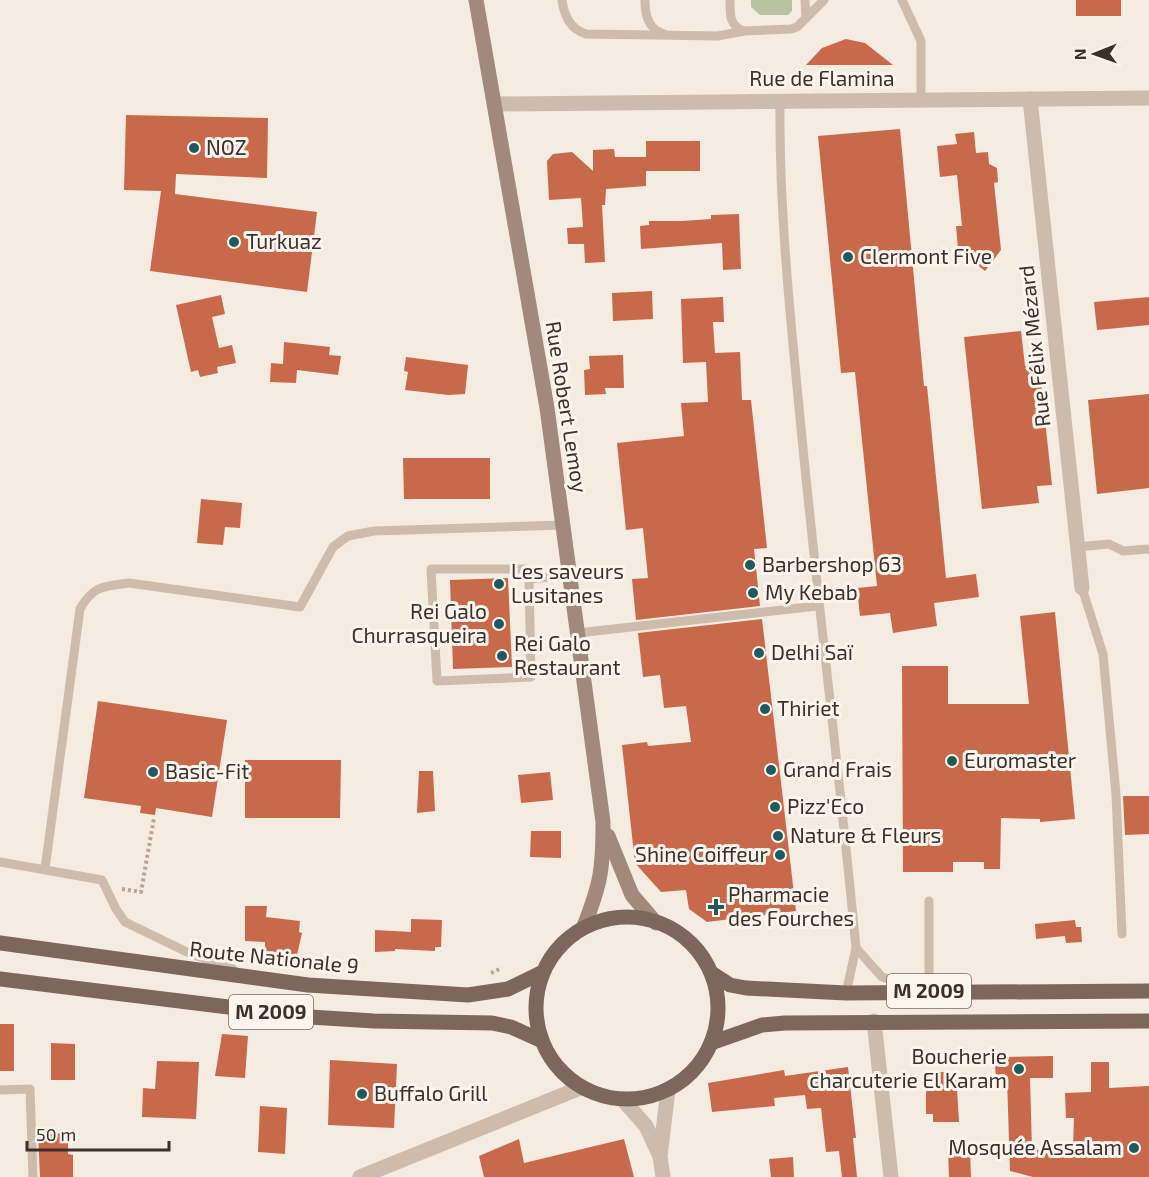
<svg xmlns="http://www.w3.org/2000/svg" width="1149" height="1177" font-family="'Exo 2',sans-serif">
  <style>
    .green { fill: #b8c4a0 }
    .building { fill: #c8694b }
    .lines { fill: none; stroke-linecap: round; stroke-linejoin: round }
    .path { stroke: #b9a596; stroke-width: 4; stroke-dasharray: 3 3; stroke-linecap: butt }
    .service { stroke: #cdbbac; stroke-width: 9 }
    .minor { stroke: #cdbbac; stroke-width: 15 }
    .tertiary { stroke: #cdbbac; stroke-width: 15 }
    .secondary { stroke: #a18a7d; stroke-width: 15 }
    .primary { stroke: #7d675c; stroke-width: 15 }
    .poi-dot { fill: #1f5a5e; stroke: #fbf5ee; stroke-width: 2 }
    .labels { text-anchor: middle; stroke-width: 6; stroke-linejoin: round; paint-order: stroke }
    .shield { fill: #fbf5ee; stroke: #756b66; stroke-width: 1.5 }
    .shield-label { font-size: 20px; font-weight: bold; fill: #3b302b }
    .street-label { font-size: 21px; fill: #3b302b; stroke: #fbf5ee }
    .poi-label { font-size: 21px; fill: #3b302b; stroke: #fbf5ee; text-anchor: start }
  </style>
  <rect width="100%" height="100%" fill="#f4ebe1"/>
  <polygon class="green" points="751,0 792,0 792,11 788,15 760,15 751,7"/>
  <g class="building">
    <rect x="1076" y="0" width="45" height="16"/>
    <polygon points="846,39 865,43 893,65 806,65 822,48"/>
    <polygon points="126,115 268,118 267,178 176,174 175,194 317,212 307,292 150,271 161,191 124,190"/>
    <polygon points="900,129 924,386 927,386 946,578 976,574 979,597 934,603 937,626 893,633 890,613 860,616 857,588 877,586 855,372 841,373 818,136"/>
    <polygon points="974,132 976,153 988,152 989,164 997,168 998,182 994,183 1001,250 985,271 958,249 956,226 962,226 957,175 940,177 937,146 957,144 955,134"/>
    <rect x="646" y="141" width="54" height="30"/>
    <polygon points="614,149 615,157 646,157 646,186 606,189 605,205 602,205 605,262 585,263 584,244 568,244 567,228 583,227 581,198 549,200 547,161 553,154 572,152 593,171 593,150"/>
    <polygon points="739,214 741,269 723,270 722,243 641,249 640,226 649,225 649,221 682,221 711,219 711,215"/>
    <polygon points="652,291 653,319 613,321 612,293"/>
    <polygon points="221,295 225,314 212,317 219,348 232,345 236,363 217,367 218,373 200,377 198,370 191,372 176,305"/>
    <polygon points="723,297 724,322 713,322 715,353 740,352 742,400 751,400 767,548 754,549 760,606 636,620 632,579 648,578 643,528 626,530 617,443 684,436 681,403 708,402 706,362 683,363 681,299"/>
    <polygon points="1149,297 1149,325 1097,330 1094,302"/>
    <polygon points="1021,331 1025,366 1039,364 1052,485 1037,486 1039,503 982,509 964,337"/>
    <polygon points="284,342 330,347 329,355 341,356 338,375 297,370 296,383 270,382 271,363 283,364"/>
    <polygon points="623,355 624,388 605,388 606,394 585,395 584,370 590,369 589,356"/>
    <polygon points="406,357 468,365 465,394 448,395 405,390 408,372 404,371"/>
    <polygon points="1149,394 1149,488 1097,494 1088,400"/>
    <polygon points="403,458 490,458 490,499 404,499"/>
    <polygon points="201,499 242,503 240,528 225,527 223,545 197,543"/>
    <polygon points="508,578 512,667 453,669 450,580"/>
    <polygon points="1055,612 1075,819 1040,822 1040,819 1001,818 1000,869 984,869 984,862 953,862 953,872 903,872 902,666 948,666 948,704 1029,704 1020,616"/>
    <polygon points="762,619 796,911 707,922 689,909 686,890 661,892 635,863 622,745 647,742 648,746 691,742 686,706 664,708 660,675 643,677 638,633"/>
    <polygon points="98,701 227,720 212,817 156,808 155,815 140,813 141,806 84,798"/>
    <polygon points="245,760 341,760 340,818 245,818"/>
    <polygon points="419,771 433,771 435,811 417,813"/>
    <polygon points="550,772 553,800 521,803 518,775"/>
    <polygon points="1123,796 1149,796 1149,834 1125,835"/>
    <polygon points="531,831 561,831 561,858 530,857"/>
    <polygon points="245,906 267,906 266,917 300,921 299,932 302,933 297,955 292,959 265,956 265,942 245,941"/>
    <polygon points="411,919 442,920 441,947 435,947 435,951 395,949 395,951 375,952 375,930 411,932"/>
    <polygon points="1075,920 1076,927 1081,927 1082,942 1066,943 1065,936 1036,939 1035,924"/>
    <rect x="0" y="1024" width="14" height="47"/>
    <polygon points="222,1034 248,1036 245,1078 215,1076"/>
    <polygon points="51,1043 75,1044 75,1080 51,1080"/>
    <polygon points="1053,1056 1053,1078 1030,1078 1032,1150 1073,1149 1074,1118 1066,1118 1065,1093 1091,1092 1091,1062 1109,1062 1109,1088 1149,1086 1149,1177 1033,1177 1010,1171 1007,1079 996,1079 995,1064 1002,1057"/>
    <polygon points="330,1060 397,1064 394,1128 328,1125"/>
    <polygon points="157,1061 199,1062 196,1119 142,1117 143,1088 155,1089"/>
    <polygon points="848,1067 856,1138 853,1138 857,1177 842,1177 839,1151 826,1152 821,1108 807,1109 805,1095 774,1098 775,1106 712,1112 708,1083 784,1070 785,1076"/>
    <polygon points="932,1072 956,1072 959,1122 933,1122 933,1114 926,1114 926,1086 932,1086"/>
    <polygon points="260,1106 287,1108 285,1154 258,1152"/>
    <polygon points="68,1133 68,1154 73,1155 73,1177 40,1177 38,1134"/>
    <polygon points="519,1139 524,1163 624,1139 634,1177 484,1177 479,1156"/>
    <polygon points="948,1151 970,1151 971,1177 949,1177"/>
    <polygon points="793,1157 794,1177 771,1177 769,1159"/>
  </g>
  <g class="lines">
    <g class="path">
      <polyline points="122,889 141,892 154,818"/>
      <polyline points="491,973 502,968"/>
    </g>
    <g class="service">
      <path d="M562,0C564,16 570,29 586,34L718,36L744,31L791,29L797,27L824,0"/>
      <path d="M645,0C645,15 648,29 664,34"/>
      <path d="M730,0C730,14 729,26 744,31"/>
      <polyline points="805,0 806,18"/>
      <polyline points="902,0 921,41 921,100"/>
      <path d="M780,100C779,203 789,305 799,407C816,588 839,768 856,948L846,993"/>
      <polyline points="1077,547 1109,544 1123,551 1149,549"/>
      <polygon points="431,569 526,569 529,579 531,677 437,681"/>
      <polyline points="529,579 571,575"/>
      <polyline points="1082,588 1103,654 1116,794 1122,934"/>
      <polyline points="578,633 817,606"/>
      <polyline points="0,862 102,880 116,909 125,922 189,953 233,969"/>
      <path d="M45,869L80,609C93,586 103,586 129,583L300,607L333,547L348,536L374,531L564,525"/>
      <polyline points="856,948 882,977 929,991 929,901"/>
      <polyline points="0,1090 30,1089 33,1177"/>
    </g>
    <g class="minor">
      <polyline points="1030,99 1082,588"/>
      <polyline points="874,1021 891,1177"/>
      <polyline points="623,1100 646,1126 659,1154"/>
      <polyline points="663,1177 660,1156 668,1090"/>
    </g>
    <g class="tertiary">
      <polyline points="495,104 1149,98"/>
      <polyline points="360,1177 580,1088"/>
    </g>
    <g class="secondary">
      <path d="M476,0L547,408L603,822C603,869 601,883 584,926"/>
      <polyline points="608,836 632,895 656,923"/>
    </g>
    <g class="primary">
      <circle cx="627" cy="1008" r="91"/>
      <polyline points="0,943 308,985 468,995 508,989 541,973"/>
      <polyline points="713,974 730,985 746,988 846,993 1149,991"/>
      <polyline points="0,979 310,1017 374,1021 492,1023 511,1027 540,1040"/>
      <polyline points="711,1043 762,1025 785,1023 1149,1021"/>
    </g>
  </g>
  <g class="poi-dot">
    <circle cx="194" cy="148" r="6"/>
    <circle cx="234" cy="242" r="6"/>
    <circle cx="848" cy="257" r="6"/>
    <circle cx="750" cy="565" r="6"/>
    <circle cx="499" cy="584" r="6"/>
    <circle cx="753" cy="593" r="6"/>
    <circle cx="499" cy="624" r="6"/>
    <circle cx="759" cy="653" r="6"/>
    <circle cx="502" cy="656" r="6"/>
    <circle cx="765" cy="709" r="6"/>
    <circle cx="952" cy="761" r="6"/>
    <circle cx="771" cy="770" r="6"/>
    <circle cx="153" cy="772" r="6"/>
    <circle cx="775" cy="807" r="6"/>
    <circle cx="778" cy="836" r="6"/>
    <circle cx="780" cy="855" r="6"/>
    <path d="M713 898h6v6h6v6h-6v6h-6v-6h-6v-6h6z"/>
    <circle cx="1019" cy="1069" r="6"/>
    <circle cx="362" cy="1094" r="6"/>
    <circle cx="1134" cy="1148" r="6"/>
  </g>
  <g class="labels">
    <g class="shield">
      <rect x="887" y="974" width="84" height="34" rx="4.5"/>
      <rect x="229" y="995" width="84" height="34" rx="4.5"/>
    </g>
    <g class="shield-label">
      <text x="929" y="998">M 2009</text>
      <text x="271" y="1019">M 2009</text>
    </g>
    <g class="street-label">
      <text x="822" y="86">Rue de Flamina</text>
      <text transform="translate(1035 346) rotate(-96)" y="7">Rue Félix Mézard</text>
      <text transform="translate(566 407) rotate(81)" y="7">Rue Robert Lemoy</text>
      <text transform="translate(274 958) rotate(6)" y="7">Route Nationale 9</text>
    </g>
    <g class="poi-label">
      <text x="206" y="155">NOZ</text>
      <text x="246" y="249">Turkuaz</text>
      <text x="860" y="264">Clermont Five</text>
      <text x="762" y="572">Barbershop 63</text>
      <text x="511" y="579">Les saveurs<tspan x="511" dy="24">Lusitanes</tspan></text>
      <text x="765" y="600">My Kebab</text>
      <text x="487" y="619" text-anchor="end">Rei Galo<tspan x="487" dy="24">Churrasqueira</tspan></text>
      <text x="514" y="651">Rei Galo<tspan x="514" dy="24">Restaurant</tspan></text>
      <text x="771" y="660">Delhi Saï</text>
      <text x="777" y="716">Thiriet</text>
      <text x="964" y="768">Euromaster</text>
      <text x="783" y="777">Grand Frais</text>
      <text x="165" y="779">Basic-Fit</text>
      <text x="787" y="814">Pizz'Eco</text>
      <text x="790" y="843">Nature &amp; Fleurs</text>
      <text x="768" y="862" text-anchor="end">Shine Coiffeur</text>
      <text x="728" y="902">Pharmacie<tspan x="728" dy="24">des Fourches</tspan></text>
      <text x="1007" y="1064" text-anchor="end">Boucherie<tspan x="1007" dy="24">charcuterie El Karam</tspan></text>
      <text x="374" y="1101">Buffalo Grill</text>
      <text x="1122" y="1155" text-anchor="end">Mosquée Assalam</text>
    </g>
  </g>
  <g transform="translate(1095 54) rotate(269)" stroke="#fbf5ee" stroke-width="4.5" paint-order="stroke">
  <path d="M0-4.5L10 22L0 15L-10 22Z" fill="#3b302b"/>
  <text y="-9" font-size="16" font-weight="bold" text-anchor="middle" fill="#3b302b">N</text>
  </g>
  <path d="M27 1141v9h142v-9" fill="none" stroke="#3b302b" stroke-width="3"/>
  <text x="36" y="1141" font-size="18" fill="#3b302b" stroke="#fbf5ee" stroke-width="4.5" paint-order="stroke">50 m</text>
</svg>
